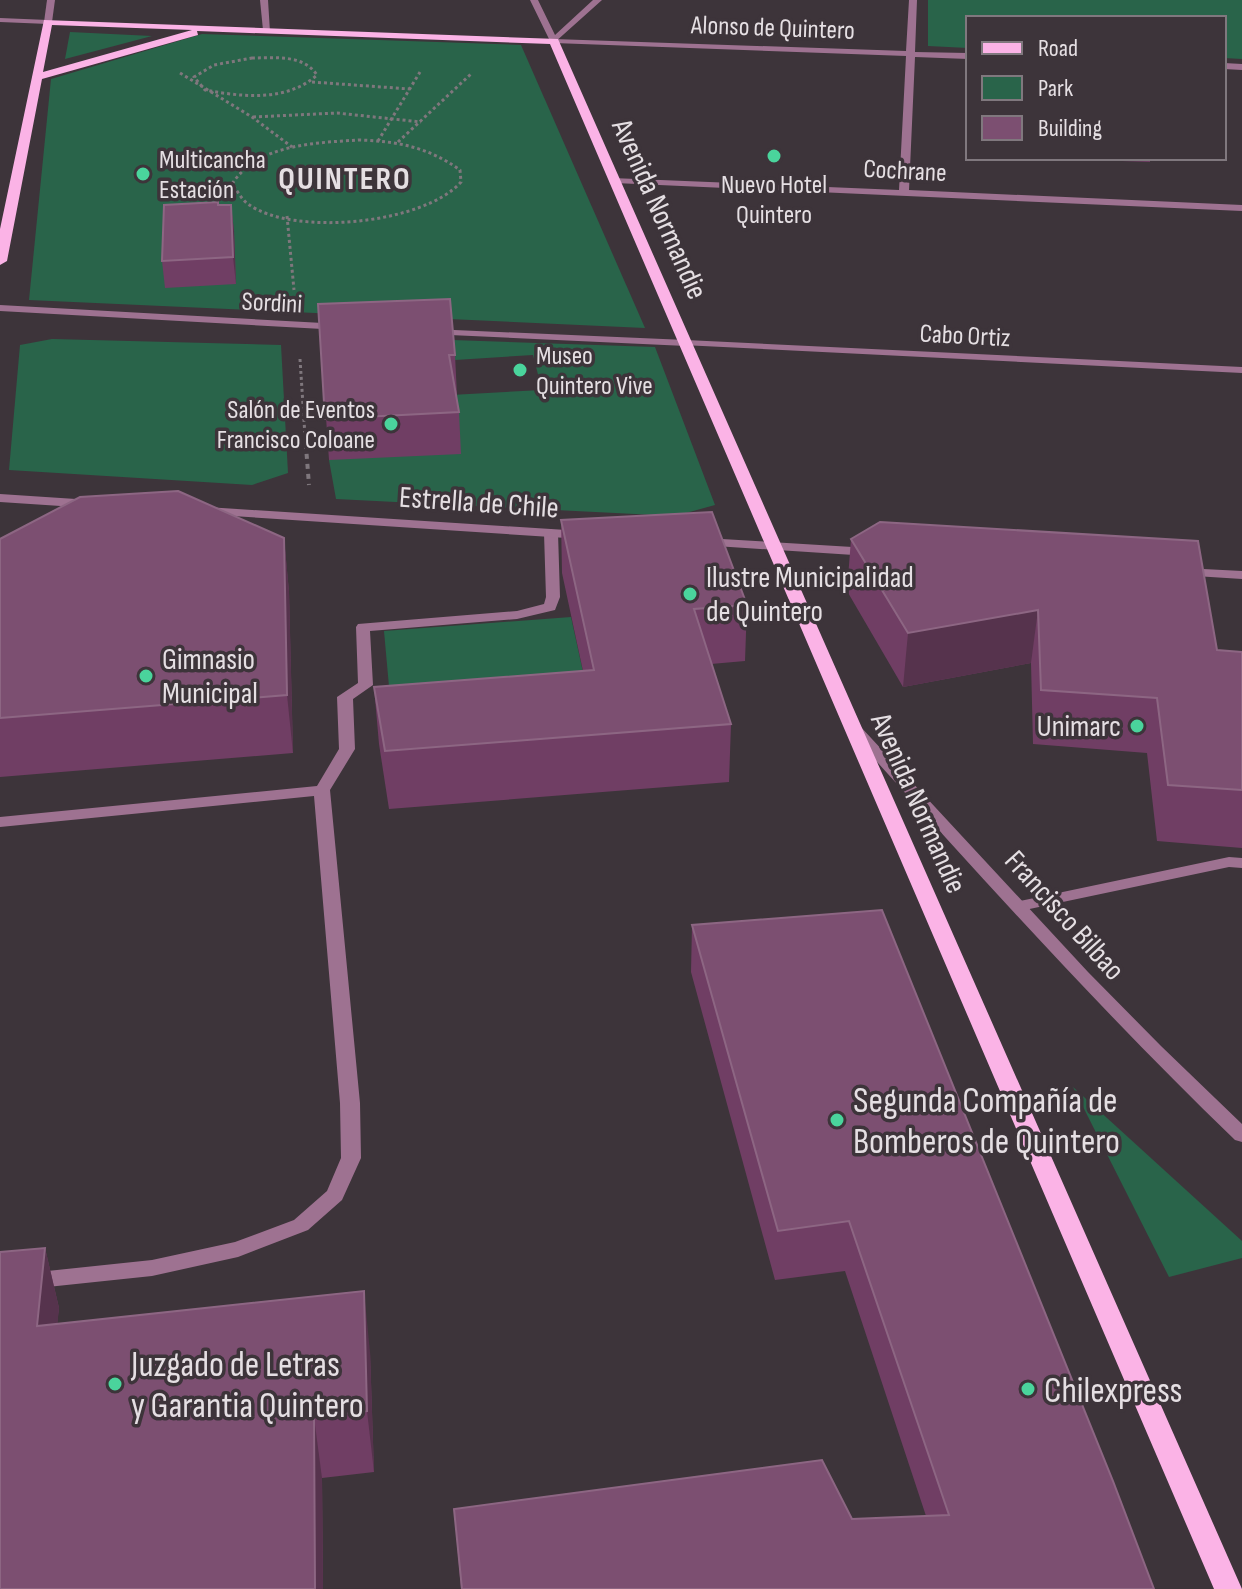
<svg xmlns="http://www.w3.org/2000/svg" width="1242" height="1589" font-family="'Sofia Sans Condensed',sans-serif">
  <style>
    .green { fill: #29644a }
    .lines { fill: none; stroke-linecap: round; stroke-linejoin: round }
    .path-far1 { stroke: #7f777d; stroke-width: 3; stroke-dasharray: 3 3; stroke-linecap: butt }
    .path { stroke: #7f777d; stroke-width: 4; stroke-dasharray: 5 5; stroke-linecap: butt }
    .service { fill: #9e7291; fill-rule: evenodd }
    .pedestrian { fill: #9e7291; fill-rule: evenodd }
    .minor { fill: #9e7291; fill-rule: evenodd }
    .tertiary { fill: #9e7291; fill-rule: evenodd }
    .primary { fill: #fbb3e6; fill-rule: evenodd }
    .wall { fill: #703e64 }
    .shaded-wall { fill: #56334d }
    .building { fill: #7c4f71; stroke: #8d6683; stroke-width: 2 }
    .poi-dot { fill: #4ad49c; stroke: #3d343a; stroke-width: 3 }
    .labels { text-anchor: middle; stroke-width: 7; stroke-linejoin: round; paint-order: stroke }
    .far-street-label { font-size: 26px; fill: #e5dfe3; stroke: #3d343a }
    .far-poi-label { font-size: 26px; fill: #e5dfe3; stroke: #3d343a; text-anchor: start }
    .street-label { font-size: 30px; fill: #e5dfe3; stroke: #3d343a }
    .poi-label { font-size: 30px; fill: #e5dfe3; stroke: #3d343a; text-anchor: start }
    .far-district-label { font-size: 32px; font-weight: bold; letter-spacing: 2px; fill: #e5dfe3; stroke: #3d343a }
    .near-poi-label { font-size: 36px; fill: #e5dfe3; stroke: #3d343a; text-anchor: start }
  </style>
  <rect width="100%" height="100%" fill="#3d343a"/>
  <g class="green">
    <polygon points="928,0 1242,0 1242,59 1224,58 1224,18 968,18 968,48 928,46"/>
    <polygon points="70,32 152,36 65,59"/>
    <polygon points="202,34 521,45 645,328 29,300 51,79"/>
    <polygon points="52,339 281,345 288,473 252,485 9,470 20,345"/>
    <polygon points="452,340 655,347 715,505 675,516 336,499 329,460 451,395 542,390 533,355 455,360"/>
    <polygon points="571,617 595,727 394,742 384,631"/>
    <polygon points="1073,1087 1242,1241 1242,1258 1169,1277"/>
  </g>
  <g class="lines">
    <g class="path-far1">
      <path d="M252,58C275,58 303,54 317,75C287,102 242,97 205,90L194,77L214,65Z"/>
      <polyline points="180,73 252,117 292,147"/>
      <polyline points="312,82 410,89"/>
      <polyline points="253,117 337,113 421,122"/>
      <path d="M358,140C397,141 428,147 460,170L461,182C424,224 293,237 248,204C241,199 237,190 232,184C258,144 314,143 358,140Z"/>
      <polyline points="378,141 420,72"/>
      <polyline points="398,142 472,73"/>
      <polyline points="287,216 294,290"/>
      <polyline points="300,359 305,436"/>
    </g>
    <polyline class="path" points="305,434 309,485"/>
    <polygon class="service" points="551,529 558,533 560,597 555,610 517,619 370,631 373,685 353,699 355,749 330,790 360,1103 361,1158 342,1200 308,1230 238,1257 152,1276 0,1292 0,1276 152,1260 235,1242 294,1220 327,1191 341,1158 340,1103 314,796 0,827 0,817 317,786 339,749 337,697 358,683 356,627 358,624 517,611 544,604 546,597 544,533"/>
    <g class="pedestrian">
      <polygon points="0,305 341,324 347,327 341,330 0,311"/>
      <polygon points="432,329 686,340 692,343 686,346 428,334 426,332"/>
      <polygon points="1229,857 1242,858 1242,868 1229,867 1020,911 1011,906 1020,901"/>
    </g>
    <g class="minor">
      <polygon points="260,0 268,0 270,32 263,30"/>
      <polygon points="909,0 917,0 915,52 968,53 968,59 915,57 909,190 1242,205 1242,211 615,183 610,180 612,178 899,190 906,56 554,43 550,41 554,39 906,51"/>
      <polygon points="0,18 48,20 52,22 48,24 0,22"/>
      <polygon points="1224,63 1242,64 1242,70 1224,69"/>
      <polygon points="686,340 1242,367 1242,373 682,345 682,341"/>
      <polygon points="0,494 91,500 98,504 91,508 0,502"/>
      <polygon points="206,507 582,531 589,535 582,539 201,514 201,508"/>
      <polygon points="705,538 869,548 876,552 869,556 700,545 698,542"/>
      <polygon points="1184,568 1242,571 1242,579 1179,575 1177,572 1179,569"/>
      <path d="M854,723L859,725L1088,972L1161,1046L1242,1124V1142L1235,1140C1100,1010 975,870 849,731L846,728L849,725Z"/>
    </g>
    <g class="tertiary">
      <polygon points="47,0 55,0 52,22 48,24 44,22"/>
      <polygon points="530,0 538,0 555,35 593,0 602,0 554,43 550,41"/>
    </g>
    <path class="primary" d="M44,20L558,39L1242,1589H1214L550,44L197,31L198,35L42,79L7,261L0,265V229ZM52,25L192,30L43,72Z"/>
  </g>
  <g class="wall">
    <polygon points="1037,158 1150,158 1150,162"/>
    <polygon points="218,205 231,205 234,231 236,284 165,288 162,261"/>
    <polygon points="318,304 455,355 457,395 456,395 459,412 461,454 329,460"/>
    <polygon points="561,520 747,605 745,661 711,664 731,724 729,782 389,809 379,744 374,687 583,671 562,573"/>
    <polygon points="284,538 289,592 293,753 0,777 0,539"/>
    <polygon points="851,539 1217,650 1242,652 1242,848 1157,841 1147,753 1033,744 1031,663 903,687 847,591"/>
    <polygon points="692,925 1154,1589 461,1589 454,1509 852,1519 926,1516 845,1271 775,1280 691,972"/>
    <polygon points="45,1248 59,1308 57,1324 370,1352 374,1472 322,1478 323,1589 0,1589"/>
  </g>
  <g class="shaded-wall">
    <polygon points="231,205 234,231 236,284 233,257"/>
    <polygon points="284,538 289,592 293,753 287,695"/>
    <polygon points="1038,610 1031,663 903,687 908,633"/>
    <polygon points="45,1248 59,1308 51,1386 37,1326"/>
    <polygon points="364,1291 370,1352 374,1472 367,1411"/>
    <polygon points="314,1417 322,1478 323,1589 315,1589"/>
  </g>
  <g class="building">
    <polygon points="218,202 218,205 231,205 233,257 162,261 164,205"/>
    <polygon points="450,299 455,355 449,355 459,412 325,419 318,304"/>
    <polygon points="178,491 284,538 287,695 0,718 0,539 80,497"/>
    <polygon points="712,512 747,605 694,609 731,724 385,751 374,687 594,670 561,520"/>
    <polygon points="880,522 1198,541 1217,650 1242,652 1242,790 1168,785 1157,698 1041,690 1038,610 908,633 851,539"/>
    <polygon points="882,910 1113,1481 1154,1589 462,1589 454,1509 822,1460 852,1519 949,1515 849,1221 778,1231 692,925"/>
    <polygon points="45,1248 37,1326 364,1291 367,1411 314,1417 315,1589 0,1589 0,1252"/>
  </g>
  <g class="poi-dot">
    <circle cx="774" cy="156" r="8"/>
    <circle cx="143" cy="174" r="8"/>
    <circle cx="520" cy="370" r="8"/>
    <circle cx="391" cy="424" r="8"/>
    <circle cx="690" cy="594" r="8"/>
    <circle cx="146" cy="676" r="8"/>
    <circle cx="1137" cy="726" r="8"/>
    <circle cx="837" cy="1120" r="8"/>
    <circle cx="115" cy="1384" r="8"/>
    <circle cx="1028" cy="1389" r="8"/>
  </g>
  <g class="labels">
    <g class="far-street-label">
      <text transform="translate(773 27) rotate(2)" y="9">Alonso de Quintero</text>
      <text transform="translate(905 170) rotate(3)" y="9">Cochrane</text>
      <text transform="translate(272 302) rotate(3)" y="9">Sordini</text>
      <text transform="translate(965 335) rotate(3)" y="9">Cabo Ortiz</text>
    </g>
    <g class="far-poi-label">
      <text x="159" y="168">Multicancha<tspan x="159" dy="30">Estación</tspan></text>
      <text x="774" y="193" text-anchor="middle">Nuevo Hotel<tspan x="774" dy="30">Quintero</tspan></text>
      <text x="536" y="364">Museo<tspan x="536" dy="30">Quintero Vive</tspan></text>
      <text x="375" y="418" text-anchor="end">Salón de Eventos<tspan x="375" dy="30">Francisco Coloane</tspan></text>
    </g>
    <g class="street-label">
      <text transform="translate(660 209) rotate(66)" y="10">Avenida Normandie</text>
      <text transform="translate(479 502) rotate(4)" y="10">Estrella de Chile</text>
      <text transform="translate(919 803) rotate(66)" y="10">Avenida Normandie</text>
      <text transform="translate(1065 915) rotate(48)" y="10">Francisco Bilbao</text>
    </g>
    <g class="poi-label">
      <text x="706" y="587">Ilustre Municipalidad<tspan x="706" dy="34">de Quintero</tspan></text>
      <text x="162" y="669">Gimnasio<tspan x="162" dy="34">Municipal</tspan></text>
      <text x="1121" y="736" text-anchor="end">Unimarc</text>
    </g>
    <g class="far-district-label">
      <text x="345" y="189">QUINTERO</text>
    </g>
    <g class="near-poi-label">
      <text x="853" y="1112">Segunda Compañía de<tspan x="853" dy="41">Bomberos de Quintero</tspan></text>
      <text x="131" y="1376">Juzgado de Letras<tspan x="131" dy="41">y Garantia Quintero</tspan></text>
      <text x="1044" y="1402">Chilexpress</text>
    </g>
  </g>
  <rect x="966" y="16" width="260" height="144" fill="#3d343a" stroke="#80787e" stroke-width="2"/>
  <rect x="982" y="42" width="40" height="12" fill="#fbb3e6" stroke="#80787e" stroke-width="2"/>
  <text x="1038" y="56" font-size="24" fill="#e5dfe3">Road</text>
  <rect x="982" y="76" width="40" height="24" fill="#29644a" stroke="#80787e" stroke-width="2"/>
  <text x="1038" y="96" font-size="24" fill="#e5dfe3">Park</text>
  <rect x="982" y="116" width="40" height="24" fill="#7c4f71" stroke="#80787e" stroke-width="2"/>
  <text x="1038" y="136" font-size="24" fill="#e5dfe3">Building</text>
</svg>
